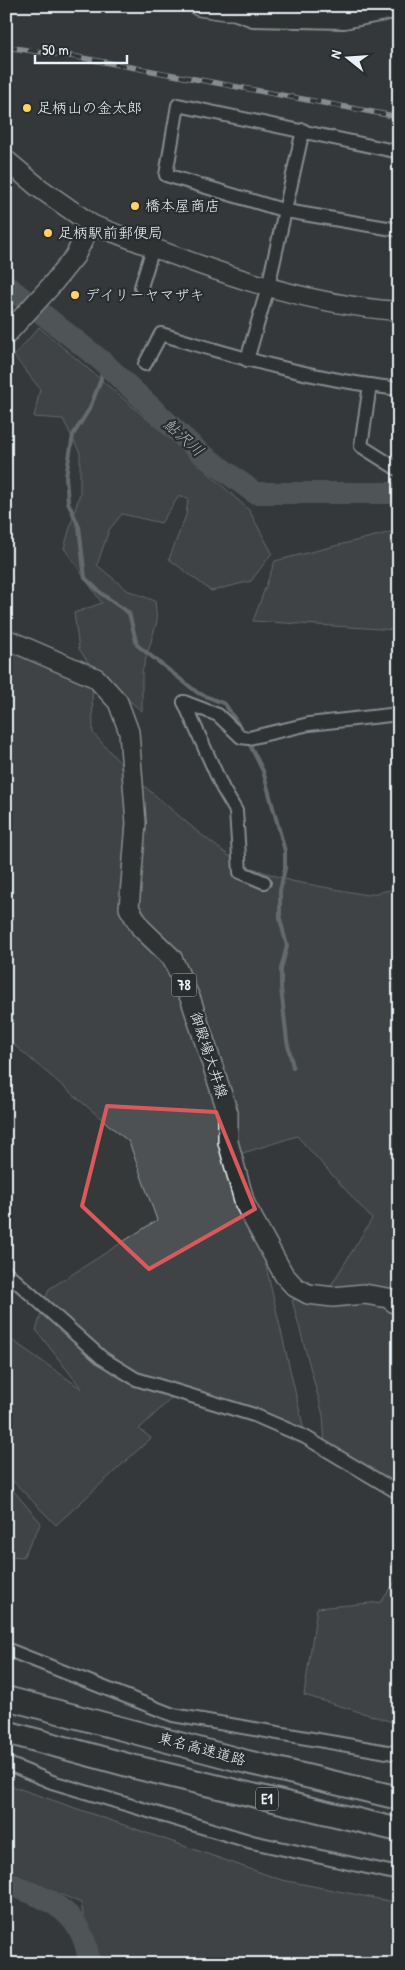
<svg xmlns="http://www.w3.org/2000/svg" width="405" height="1970" font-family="'Patrick Hand','Klee One',sans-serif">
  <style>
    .green { fill: #4d5152; stroke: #9aa1a5 }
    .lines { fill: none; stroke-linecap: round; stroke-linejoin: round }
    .stream { stroke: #a0a7ac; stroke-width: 4 }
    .river { stroke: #707579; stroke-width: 22 }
    .street-casing { stroke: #e8f1f8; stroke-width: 16 }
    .secondary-casing { stroke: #e8f1f8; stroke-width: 21 }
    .primary-casing { stroke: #e8f1f8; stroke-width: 22 }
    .highway-casing { stroke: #e8f1f8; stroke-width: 26 }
    .street { stroke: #2a2d2e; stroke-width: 12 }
    .secondary { stroke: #2a2d2e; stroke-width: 18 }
    .primary { stroke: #2a2d2e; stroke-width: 19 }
    .highway { stroke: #2a2d2e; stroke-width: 22 }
    .rail-casing { stroke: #e8f1f8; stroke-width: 5.5 }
    .rail { stroke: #2a2d2e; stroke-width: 4; stroke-dasharray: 11; stroke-linecap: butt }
    .marked { fill: none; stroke: #da5a5c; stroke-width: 4; stroke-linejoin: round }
    .poi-dot { fill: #ffd166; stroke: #2a2d2e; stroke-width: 2 }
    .labels { text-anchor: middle; stroke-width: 4.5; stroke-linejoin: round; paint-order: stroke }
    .shield { fill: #2a2d2e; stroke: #afb6bb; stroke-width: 1 }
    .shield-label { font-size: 14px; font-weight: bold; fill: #e8f1f8 }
    .poi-label { font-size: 15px; fill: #e8f1f8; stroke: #2a2d2e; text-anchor: start }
    .street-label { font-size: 15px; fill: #e8f1f8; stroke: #2a2d2e }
    .water-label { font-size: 16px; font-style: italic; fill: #acb3b8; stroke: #2a2d2e }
  </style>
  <rect width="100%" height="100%" fill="#35393a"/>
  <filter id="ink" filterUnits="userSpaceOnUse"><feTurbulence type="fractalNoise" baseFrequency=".02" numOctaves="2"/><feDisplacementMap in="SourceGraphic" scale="10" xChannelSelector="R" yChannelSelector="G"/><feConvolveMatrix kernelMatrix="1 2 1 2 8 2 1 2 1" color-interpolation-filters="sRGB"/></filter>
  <g filter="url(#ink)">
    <g class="green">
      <polygon points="39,327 173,441 249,510 272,553 251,581 211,591 169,559 186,515 188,499 179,496 161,523 122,514 109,530 97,565 127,590 155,601 157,621 142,672 142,711 98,676 79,649 74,613 102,603 64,548 80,493 80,453 63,419 34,417 40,389 14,356"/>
      <polygon points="399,530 399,681 397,630 253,621 275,561"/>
      <polygon points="6,647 92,685 93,733 130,774 199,833 240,864 291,881 367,895 399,888 399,1499 386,1493 325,1445 323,1415 292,1300 327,1292 372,1219 297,1136 240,1154 304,1430 178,1392 139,1429 151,1438 56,1525 6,1474 6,1341 9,1338 82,1389 36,1330 49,1289 157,1220 129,1142 6,1038"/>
      <polygon points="6,1482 41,1523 23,1557 6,1556"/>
      <polygon points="399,1576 399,1724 304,1695 317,1608 381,1602"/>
      <polygon points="6,1784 282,1880 399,1903 399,1964 92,1964 81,1903 6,1871"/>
    </g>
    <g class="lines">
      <g class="stream">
        <polyline points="103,362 101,379 90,408 73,435 66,476 68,502 79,527 85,578 102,594 129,613 137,645 198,693 225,704 242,730"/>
        <polyline points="248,741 263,771 285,851 285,868 280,891 280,919 287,946 281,969 281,988 287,1041 293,1067"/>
      </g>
      <g class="river">
        <polyline points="6,285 103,362 199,452 255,493 399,493"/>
        <path d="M6,1884C49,1898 85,1912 89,1964"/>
      </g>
      <g class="street-casing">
        <g id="street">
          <polyline points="236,14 253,20 344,22 399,11"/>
          <polyline points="399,152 178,105 166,175 286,211 399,230"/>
          <polyline points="141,287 153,248"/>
          <polyline points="247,360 268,287 303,130"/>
          <path d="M145,364L161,334C240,358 316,380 399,389"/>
          <polyline points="370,385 361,446 399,470"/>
          <polyline points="184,702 218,715 241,737 249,738 309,724 399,714"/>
          <polyline points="184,702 223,789 236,811 240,872 264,882"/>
          <polyline points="6,1272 102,1358 136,1379 254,1415 305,1437 399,1493"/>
          <polyline points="6,1649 173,1715 399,1754"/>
          <polyline points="6,1763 52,1782 252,1842 399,1874"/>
        </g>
      </g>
      <g class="secondary-casing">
        <path id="secondary" d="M91,224C190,262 292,304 399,311"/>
      </g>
      <g class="primary-casing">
        <g id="primary">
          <polyline points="199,6 226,10 340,11 368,6"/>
          <polyline points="6,160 38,187 91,224 75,256 50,287 6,335"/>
          <polyline points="6,639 96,678 118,702 129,732 136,823 129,908 141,928 172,958 191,1000 228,1113 228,1142 245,1204 284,1275 295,1287 308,1294 333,1297 364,1294 388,1298 399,1306"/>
        </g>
      </g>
      <g class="highway-casing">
        <g id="highway">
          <polyline points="6,1698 247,1762 399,1798"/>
          <polyline points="6,1732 135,1767 399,1830"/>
        </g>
      </g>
      <use href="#street" class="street"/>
      <use href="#secondary" class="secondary"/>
      <use href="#primary" class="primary"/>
      <use href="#highway" class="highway"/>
      <g class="rail-casing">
        <polyline id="rail" points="6,47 77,57 399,117"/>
      </g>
      <use href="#rail" class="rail"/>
    </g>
  </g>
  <path d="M0 0H405V1970H0ZM107,1106L216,1112L255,1209L149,1269L82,1206Z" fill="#35393a" fill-opacity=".55" fill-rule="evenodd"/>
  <path class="marked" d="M107,1106L216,1112L255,1209L149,1269L82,1206Z"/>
  <g class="poi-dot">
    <circle cx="27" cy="108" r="5"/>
    <circle cx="135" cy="206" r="5"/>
    <circle cx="48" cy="233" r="5"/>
    <circle cx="75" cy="295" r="5"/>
  </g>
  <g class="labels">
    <g class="shield">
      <rect x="171.5" y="973.5" width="25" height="23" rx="4"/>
      <rect x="256" y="1787.5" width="22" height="23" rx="4"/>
    </g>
    <g class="shield-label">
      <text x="184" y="990">78</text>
      <text x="267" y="1804">E1</text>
    </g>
    <g class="poi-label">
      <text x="37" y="113">足柄山の金太郎</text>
      <text x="145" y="211">橋本屋商店</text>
      <text x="58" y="238">足柄駅前郵便局</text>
      <text x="85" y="300">デイリーヤマザキ</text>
    </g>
    <g class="street-label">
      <text transform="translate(209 1055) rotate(72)" y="5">御殿場大井線</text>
      <text transform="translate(202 1749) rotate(15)" y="5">東名高速道路</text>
    </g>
    <g class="water-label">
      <text transform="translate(184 437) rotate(42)" y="6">鮎沢川</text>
    </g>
  </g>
  <rect width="405" height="1970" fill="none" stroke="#2a2d2e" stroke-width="25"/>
  <rect x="12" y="12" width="380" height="1945" fill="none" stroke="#e8f1f8" stroke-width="2" filter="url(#ink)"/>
  <g transform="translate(348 58) rotate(287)" stroke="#2a2d2e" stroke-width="4" paint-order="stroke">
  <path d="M0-4L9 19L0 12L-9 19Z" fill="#e8f1f8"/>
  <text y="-8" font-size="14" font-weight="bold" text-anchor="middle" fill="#e8f1f8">N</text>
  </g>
  <path d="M35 55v8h92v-8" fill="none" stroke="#e8f1f8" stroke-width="2.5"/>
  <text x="42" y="55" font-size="15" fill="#e8f1f8" stroke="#2a2d2e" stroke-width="4" paint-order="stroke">50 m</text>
</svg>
